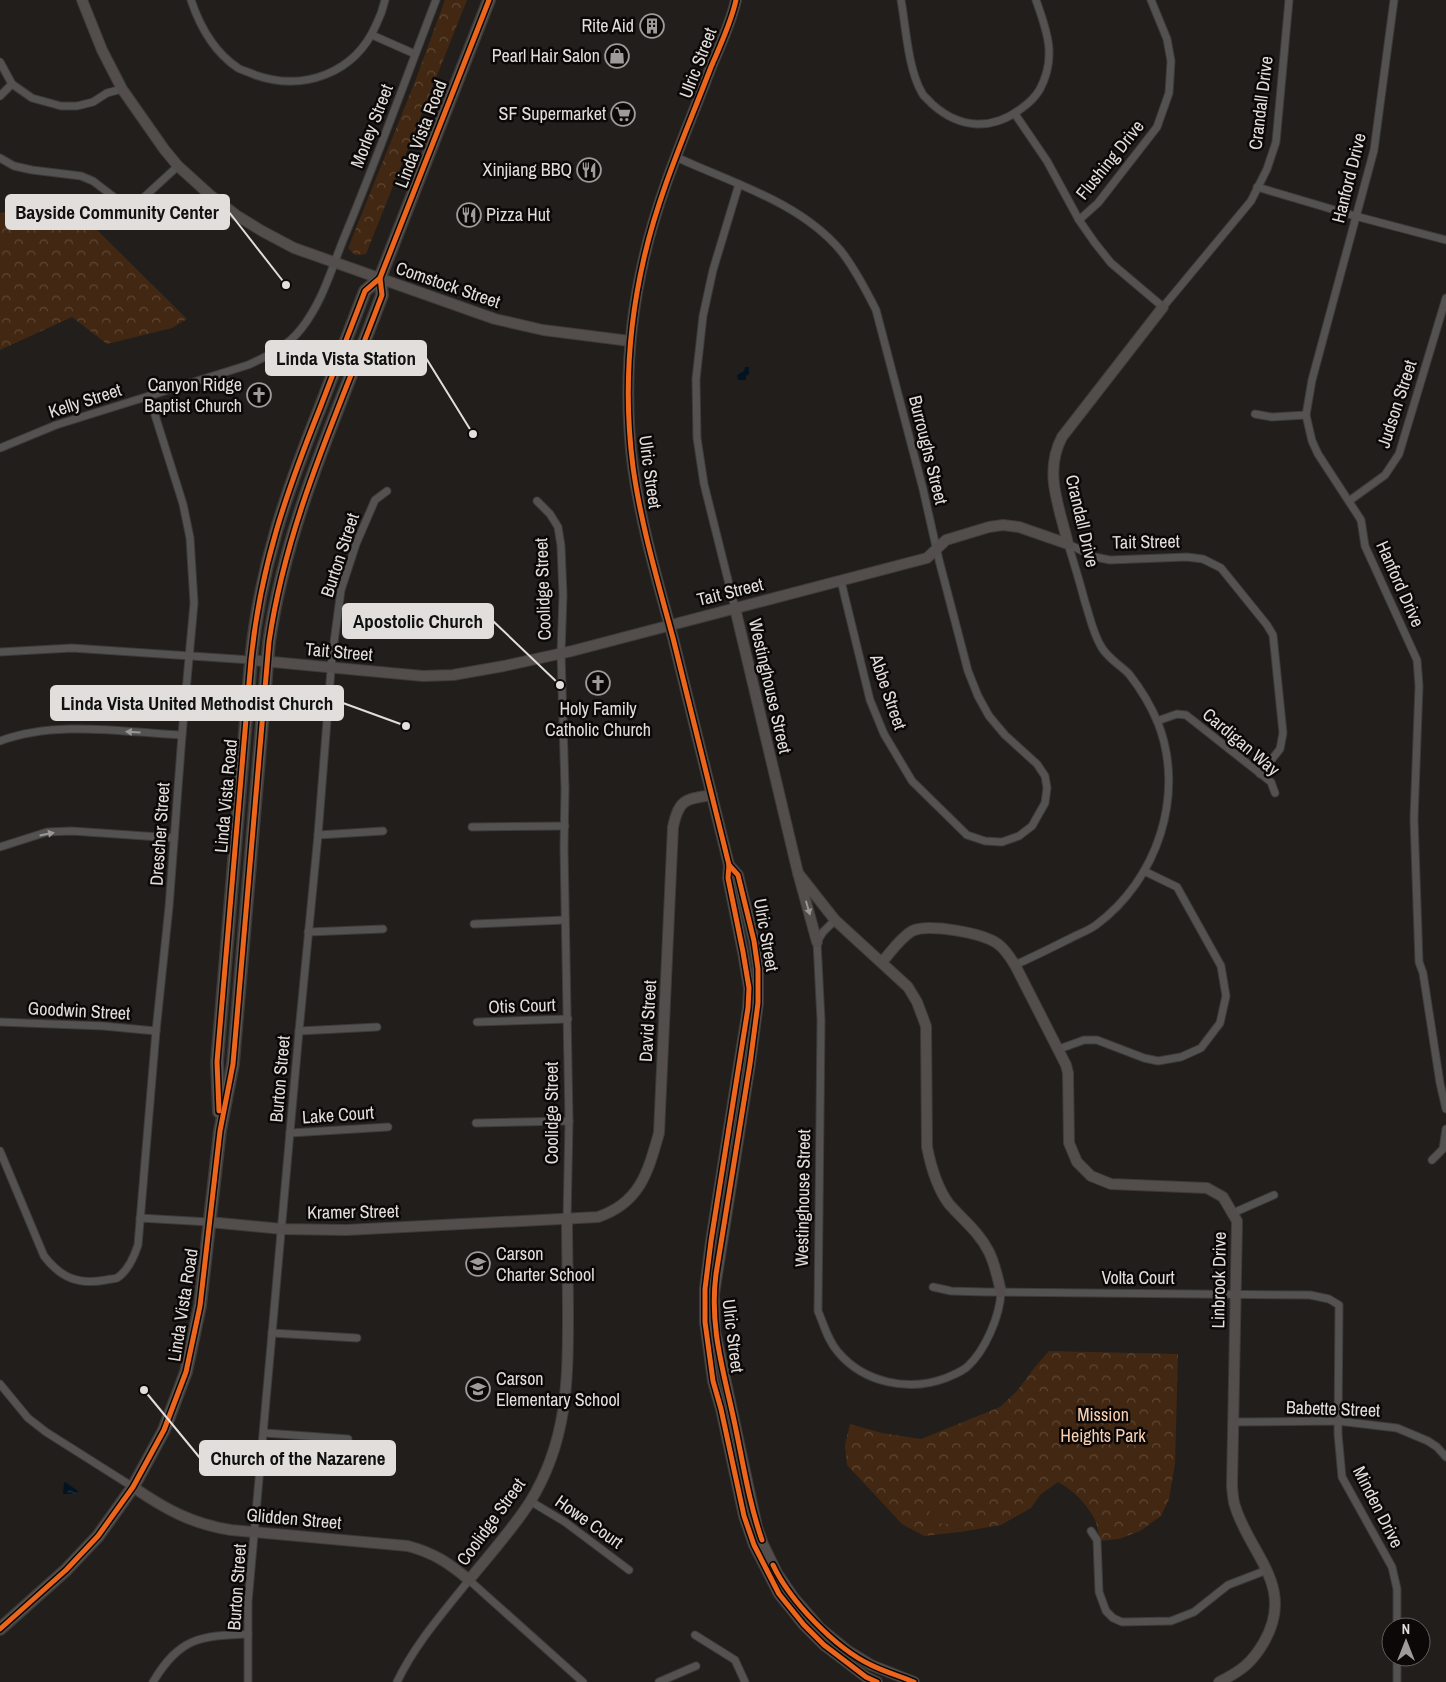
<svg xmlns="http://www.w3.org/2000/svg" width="1446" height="1682" font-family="'Archivo Narrow',sans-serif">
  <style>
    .park { fill: url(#park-crowns) }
    .pitch { fill: #422812 }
    .water { fill: url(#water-ripples) }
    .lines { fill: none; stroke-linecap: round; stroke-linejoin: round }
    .street-casing { stroke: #3d3b39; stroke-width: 9 }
    .secondary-casing { stroke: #3d3b39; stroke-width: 12 }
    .primary-casing { stroke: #3d3b39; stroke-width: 14 }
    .street { stroke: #545251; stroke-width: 7 }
    .secondary { stroke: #534e4b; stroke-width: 10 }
    .primary { stroke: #5a524c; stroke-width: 11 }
    .cycleway-casing { stroke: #0b0807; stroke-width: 8 }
    .cycleway { stroke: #eb651d; stroke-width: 5 }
    .oneway { fill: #9a9896 }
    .oneway2 { fill: #9a9693 }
    .labels { text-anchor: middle; stroke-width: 5; stroke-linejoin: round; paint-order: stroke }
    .poi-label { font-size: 18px; fill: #e1dedb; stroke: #0b0807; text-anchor: end }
    .street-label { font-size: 18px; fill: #e1dedb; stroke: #0b0807 }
    .park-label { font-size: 18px; fill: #f8cfb1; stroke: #0b0807 }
    .leader { fill: none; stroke: #e1dedb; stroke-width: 2 }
    .callout-dot { fill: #e1dedb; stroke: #0b0807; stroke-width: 2 }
    .callout { fill: #e1dedb; stroke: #e1dedb; stroke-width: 2 }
    .callout-label { font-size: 19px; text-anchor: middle; font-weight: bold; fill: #111 }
  </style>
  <defs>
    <pattern id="park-crowns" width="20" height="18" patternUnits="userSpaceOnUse" patternTransform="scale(1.25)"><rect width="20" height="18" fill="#422812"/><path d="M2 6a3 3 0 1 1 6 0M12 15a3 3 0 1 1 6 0" fill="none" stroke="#5d4734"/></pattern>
    <pattern id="water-ripples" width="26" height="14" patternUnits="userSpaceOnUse" patternTransform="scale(1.25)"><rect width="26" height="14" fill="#031420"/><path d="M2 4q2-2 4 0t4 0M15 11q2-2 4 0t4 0" fill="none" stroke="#273640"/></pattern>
  </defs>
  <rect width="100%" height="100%" fill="#211e1c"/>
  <g class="park">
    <polygon points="445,0 467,0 366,254 355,255 348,248 414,84"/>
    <polygon points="29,207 85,218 187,319 172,328 107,344 72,317 0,350 0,213"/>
    <path d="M1049,1351L1178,1354L1175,1464L1169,1499L1161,1516L1140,1531L1119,1539L1100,1541C1098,1534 1098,1525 1094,1518C1086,1503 1073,1490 1058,1482L1040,1495L1031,1508L1001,1525L960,1532L924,1536L902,1524L847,1465L845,1445L850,1424L882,1433L921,1439L1000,1407L1017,1391L1035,1367Z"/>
  </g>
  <polygon class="pitch" points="930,1508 949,1509 948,1524 929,1522"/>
  <g class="water">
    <polygon points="745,367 749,367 749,374 746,376 746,380 738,380 737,375 744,371"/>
    <polygon points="65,1482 78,1491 78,1494 63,1494 64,1483"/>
  </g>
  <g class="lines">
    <g class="street-casing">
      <g id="street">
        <path d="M191,0C200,27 214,52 238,68C243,71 250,72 255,75C304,92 355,73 376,25C380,17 383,9 385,0"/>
        <path d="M901,0C906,28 908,69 922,93C924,97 929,100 932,104C960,129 992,131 1022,108C1029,103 1036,96 1040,89C1057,57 1047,31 1036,0"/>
        <polyline points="1394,0 1374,150 1312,380 1306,415 1312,441 1318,454 1361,520 1365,546 1417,660 1419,686 1414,819 1419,962 1423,973 1440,1083 1446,1109"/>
        <polyline points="372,35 415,54"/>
        <polyline points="0,62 12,84 32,98 61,106 77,106 93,102 107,93 122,89"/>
        <polyline points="0,96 12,84"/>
        <polyline points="1015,114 1047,161 1079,220 1095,243 1111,263 1163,307 1251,201 1267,169 1276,142 1289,0"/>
        <path d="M676,157C732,183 800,202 841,251C855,269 866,290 876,310L923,489L939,560L968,671L978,696L989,716L1005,735L1037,764L1045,776L1047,788L1045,803L1032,826L1019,836L1002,842L985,841L967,835L912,781L884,734L870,700L841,581"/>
        <polyline points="0,158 14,166 32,170 81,176 93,181 123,204 133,204 142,199 178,166"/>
        <polyline points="1257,187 1355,216 1446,240"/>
        <polyline points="1079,220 1098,203 1157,127 1169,93 1171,61 1167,39 1151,0"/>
        <polyline points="1255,414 1272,417 1306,415"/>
        <path d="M0,448L56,425L248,365C268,356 288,346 301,329C324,300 332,266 346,233C378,156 406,78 436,0"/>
        <polyline points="537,501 550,514 558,527 561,546 563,595 561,653 565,789 564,848 569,1121 567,1220"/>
        <polyline points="1349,501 1385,475 1399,454 1446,298"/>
        <polyline points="1068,544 1095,557 1110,560 1187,557 1203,559 1221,568 1267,625 1273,635 1283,733 1280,749 1260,774"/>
        <polyline points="735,608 704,484 697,438 696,379 703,316 713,270 739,184"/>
        <polyline points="0,652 72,648 251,660"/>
        <polyline points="1157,721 1177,714 1186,715 1271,782 1275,793"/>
        <path d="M0,741C55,720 123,732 182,735"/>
        <polyline points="472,827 565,826"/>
        <polyline points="318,835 383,831"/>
        <polyline points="0,847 47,832 72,831 174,838"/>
        <path d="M835,920L823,932L817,942L821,1020L818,1311C824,1325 828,1341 838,1352C864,1383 909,1392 946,1378C953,1375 961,1372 967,1367C985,1351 1000,1316 1001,1292"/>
        <polyline points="474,924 565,920"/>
        <polyline points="308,932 383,929"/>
        <path d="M1015,965C1033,957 1051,948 1069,939C1078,934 1088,931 1096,925C1157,880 1186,795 1158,723C1151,706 1140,688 1129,674C1120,665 1109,659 1102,648C1093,634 1090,617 1085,602C1080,583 1074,563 1068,544"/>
        <polyline points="0,1022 103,1026 156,1031"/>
        <polyline points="477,1022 568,1019"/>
        <polyline points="299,1031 377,1027"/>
        <polyline points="1059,1049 1084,1040 1097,1040 1144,1058 1158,1061 1181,1057 1201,1048 1220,1023 1226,996 1221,966 1177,887 1144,871"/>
        <polyline points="476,1123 569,1121"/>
        <polyline points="290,1133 388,1127"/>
        <path d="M0,1151L44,1256C61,1278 78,1285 106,1280C109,1279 115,1279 117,1278C128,1271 134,1257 138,1245L156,1031L169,907L182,735L194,603L190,538L183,504L149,396"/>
        <polyline points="1432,1160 1443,1149 1446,1129"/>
        <polyline points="1233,1213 1274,1195"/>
        <polyline points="140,1218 209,1222"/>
        <polyline points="933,1287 951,1291 985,1292 1310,1295 1329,1299 1339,1305 1338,1434 1342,1477 1392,1567 1397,1589 1397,1627"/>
        <polyline points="272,1333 357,1338"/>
        <polyline points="0,1384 28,1418 46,1432 133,1487"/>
        <polyline points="1233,1422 1338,1421 1397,1428 1428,1441 1437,1447 1446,1457"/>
        <polyline points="265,1433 348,1439"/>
        <polyline points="530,1501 565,1522 629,1570"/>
        <polyline points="1091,1531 1097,1540 1099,1592 1106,1611 1113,1618 1122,1622 1171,1621 1194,1612 1228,1585 1267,1570"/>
        <polyline points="695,1635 735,1660 745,1682"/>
        <polyline points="1397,1657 1397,1682"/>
        <path d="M153,1682C180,1637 200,1636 248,1634"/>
        <polyline points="248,1682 248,1602 299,1031 318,835 332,657 341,590 356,544 375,500 387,491"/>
        <path d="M397,1682C415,1644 443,1613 469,1580L583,1682"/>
        <polyline points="659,1682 696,1666"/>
      </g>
    </g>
    <g class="secondary-casing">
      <g id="secondary">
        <polyline points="82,0 102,50 122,89 164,149 178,166 210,195 236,215 262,231 294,248 495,319 543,330 630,341"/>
        <path d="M736,0C731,23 720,46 711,67C687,130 659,192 644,258C628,327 624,397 633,467C641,525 658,582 673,638C692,713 710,789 729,865L728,878L743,952L749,988L748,1008L711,1241L705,1289V1322L713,1381L721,1409L744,1516L754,1545L779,1594L804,1625L824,1645L866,1677L877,1682"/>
        <path d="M1068,544C1060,508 1043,473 1062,437L1163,307"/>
        <polyline points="735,608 798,873 817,942"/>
        <polyline points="251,660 423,676 453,675 504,666 572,651 927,558 946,540 989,527 1003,525 1019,527 1068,544"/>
        <polyline points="729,865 738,875 754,941 758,969 758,1003 750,1064 714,1294 715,1331 749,1490 757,1527 763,1544 777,1573 794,1598 820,1628 848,1651 871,1665 914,1682"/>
        <path d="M798,873L835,920L908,987L917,1002L926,1026L927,1147C931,1167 937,1188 949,1204C963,1220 979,1232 989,1252C995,1264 998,1279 1001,1292"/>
        <path d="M882,962C891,952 900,938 912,931C928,923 983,933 998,944C1005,949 1010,957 1015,965L1066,1065L1068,1073L1069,1143L1077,1162L1091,1176L1111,1184L1207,1188L1223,1197L1237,1221L1232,1487C1233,1494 1233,1501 1235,1506C1250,1555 1296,1586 1264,1642C1252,1663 1241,1671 1219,1682"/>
        <path d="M209,1222L282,1229L346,1230L598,1217C640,1203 648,1172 659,1133L673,827C679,799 685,799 712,795"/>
        <path d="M133,1487C165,1509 192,1524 231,1530L408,1546C434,1553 449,1563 469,1580C490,1554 512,1530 530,1502C567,1442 568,1383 568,1315C568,1283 567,1251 567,1220"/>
      </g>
    </g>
    <g class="primary-casing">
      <g id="primary">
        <path d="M219,1112L217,1062L251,660C260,568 286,493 320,408C335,369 350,329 365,291L380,278"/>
        <path d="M0,1629L66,1570L98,1536L133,1487L164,1430L186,1372L200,1306L220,1131L233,1064L269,642C287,518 339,411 382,295L380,278L489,0"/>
      </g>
    </g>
    <use href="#street" class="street"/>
    <use href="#secondary" class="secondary"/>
    <use href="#primary" class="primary"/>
    <g class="cycleway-casing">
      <g id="cycleway">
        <path d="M736,0C731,23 720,46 711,67C687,130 659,192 644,258C628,327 624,397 633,467C641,525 658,582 673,638C692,713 710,789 729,865L728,878L743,952L749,988L748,1008L711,1241L705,1289V1322L713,1381L721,1409L744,1516L754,1545L779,1594L804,1625L824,1645L866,1677L877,1682"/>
        <path d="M729,865L738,875L754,941L758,969V1003L750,1064L716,1274C709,1328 724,1372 735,1425C743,1463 749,1503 762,1540"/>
        <path d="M219,1111L217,1062L251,660C260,568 286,493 320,408C335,369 350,329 365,291L380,278"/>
        <path d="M773,1565C790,1601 835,1648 871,1665C885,1672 900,1676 914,1682"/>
        <path d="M0,1629L66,1570L98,1536L133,1487L164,1430L186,1372L200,1306L220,1131L233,1064L269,642C287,518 339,411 382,295L380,278L489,0"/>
      </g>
    </g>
    <use href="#cycleway" class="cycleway"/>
  </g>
  <defs><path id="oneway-solid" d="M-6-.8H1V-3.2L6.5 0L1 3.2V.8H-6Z" transform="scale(1.25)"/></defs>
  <g class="oneway">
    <use href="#oneway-solid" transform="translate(133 732) rotate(-177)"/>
    <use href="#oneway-solid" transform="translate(47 834) rotate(-11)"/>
  </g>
  <use class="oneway2" href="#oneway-solid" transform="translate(808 908) rotate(74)"/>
  <defs>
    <g id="building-ring" transform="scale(1.25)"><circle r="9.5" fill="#0b0807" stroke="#9e9b98" stroke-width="1.5"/><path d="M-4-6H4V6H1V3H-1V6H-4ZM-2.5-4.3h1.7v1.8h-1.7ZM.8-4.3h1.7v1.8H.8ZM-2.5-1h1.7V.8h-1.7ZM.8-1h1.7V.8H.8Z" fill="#9e9b98"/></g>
    <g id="shop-ring" transform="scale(1.25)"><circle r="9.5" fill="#0b0807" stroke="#9e9b98" stroke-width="1.5"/><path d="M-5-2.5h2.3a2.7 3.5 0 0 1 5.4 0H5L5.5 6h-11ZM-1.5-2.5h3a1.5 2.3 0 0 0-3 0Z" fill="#9e9b98"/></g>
    <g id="supermarket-ring" transform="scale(1.25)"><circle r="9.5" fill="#0b0807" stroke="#9e9b98" stroke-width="1.5"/><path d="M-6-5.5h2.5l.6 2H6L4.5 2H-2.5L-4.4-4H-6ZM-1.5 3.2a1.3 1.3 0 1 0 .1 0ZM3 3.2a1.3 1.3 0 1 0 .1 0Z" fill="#9e9b98"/></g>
    <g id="restaurant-ring" transform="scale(1.25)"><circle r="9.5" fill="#0b0807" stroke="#9e9b98" stroke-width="1.5"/><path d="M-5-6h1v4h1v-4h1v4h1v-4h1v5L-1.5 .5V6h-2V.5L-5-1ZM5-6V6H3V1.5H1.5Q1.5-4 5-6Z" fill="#9e9b98"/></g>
    <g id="church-ring" transform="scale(1.25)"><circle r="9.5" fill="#0b0807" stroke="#9e9b98" stroke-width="1.5"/><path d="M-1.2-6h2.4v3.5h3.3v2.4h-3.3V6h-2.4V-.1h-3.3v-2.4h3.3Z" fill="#9e9b98"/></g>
    <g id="school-ring" transform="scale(1.25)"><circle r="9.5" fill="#0b0807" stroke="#9e9b98" stroke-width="1.5"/><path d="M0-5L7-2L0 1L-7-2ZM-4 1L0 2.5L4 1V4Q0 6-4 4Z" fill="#9e9b98"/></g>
  </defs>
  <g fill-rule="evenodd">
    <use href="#building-ring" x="652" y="26"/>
    <use href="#shop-ring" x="617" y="56"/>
    <use href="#supermarket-ring" x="623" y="114"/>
    <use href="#restaurant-ring" x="589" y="170"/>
    <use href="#restaurant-ring" x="469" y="215"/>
    <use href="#church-ring" x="259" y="395"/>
    <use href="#church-ring" x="598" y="683"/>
    <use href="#school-ring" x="478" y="1264"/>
    <use href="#school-ring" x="478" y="1389"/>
  </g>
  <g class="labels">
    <g class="poi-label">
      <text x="634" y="32">Rite Aid</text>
      <text x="600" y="62">Pearl Hair Salon</text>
      <text x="606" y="120">SF Supermarket</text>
      <text x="572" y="176">Xinjiang BBQ</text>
      <text x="486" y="221" text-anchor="start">Pizza Hut</text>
      <text x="242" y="391">Canyon Ridge<tspan x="242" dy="21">Baptist Church</tspan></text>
      <text x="598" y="715" text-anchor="middle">Holy Family<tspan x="598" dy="21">Catholic Church</tspan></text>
      <text x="496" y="1260" text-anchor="start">Carson<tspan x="496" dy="21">Charter School</tspan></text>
      <text x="496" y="1385" text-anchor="start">Carson<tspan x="496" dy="21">Elementary School</tspan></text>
    </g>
    <g class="street-label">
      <text transform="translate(698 63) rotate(-69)" y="6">Ulric Street</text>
      <text transform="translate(1261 103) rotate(-83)" y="6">Crandall Drive</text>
      <text transform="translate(372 126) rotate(-69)" y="6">Morley Street</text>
      <text transform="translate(421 134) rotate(-69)" y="6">Linda Vista Road</text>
      <text transform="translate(1110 160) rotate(-51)" y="6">Flushing Drive</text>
      <text transform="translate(1349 178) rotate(-76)" y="6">Hanford Drive</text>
      <text transform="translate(448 285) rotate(19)" y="6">Comstock Street</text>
      <text transform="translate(85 401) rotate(-18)" y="6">Kelly Street</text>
      <text transform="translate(1397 404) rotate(-72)" y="6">Judson Street</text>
      <text transform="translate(928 450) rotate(76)" y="6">Burroughs Street</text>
      <text transform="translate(650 472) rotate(82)" y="6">Ulric Street</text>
      <text transform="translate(1082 521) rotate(77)" y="6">Crandall Drive</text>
      <text transform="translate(1146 542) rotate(-1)" y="6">Tait Street</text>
      <text transform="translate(340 555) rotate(-72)" y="6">Burton Street</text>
      <text transform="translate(1400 584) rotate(66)" y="6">Hanford Drive</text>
      <text transform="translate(543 589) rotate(-92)" y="6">Coolidge Street</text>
      <text transform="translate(730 592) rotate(-14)" y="6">Tait Street</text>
      <text transform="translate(339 652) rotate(5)" y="6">Tait Street</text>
      <text transform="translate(770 686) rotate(77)" y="6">Westinghouse Street</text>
      <text transform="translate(888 692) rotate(71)" y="6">Abbe Street</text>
      <text transform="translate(1241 742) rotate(40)" y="6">Cardigan Way</text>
      <text transform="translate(226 796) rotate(-85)" y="6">Linda Vista Road</text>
      <text transform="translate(160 834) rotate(-86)" y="6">Drescher Street</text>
      <text transform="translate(766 935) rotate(80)" y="6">Ulric Street</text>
      <text transform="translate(522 1006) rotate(-2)" y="6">Otis Court</text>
      <text transform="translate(79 1011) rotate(3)" y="6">Goodwin Street</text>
      <text transform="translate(648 1021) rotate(-87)" y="6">David Street</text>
      <text transform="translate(280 1079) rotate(-85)" y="6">Burton Street</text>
      <text transform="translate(552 1113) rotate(-90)" y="6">Coolidge Street</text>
      <text transform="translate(338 1115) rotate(-4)" y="6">Lake Court</text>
      <text transform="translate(803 1198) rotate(-89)" y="6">Westinghouse Street</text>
      <text transform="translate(353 1212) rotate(-1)" y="6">Kramer Street</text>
      <text x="1138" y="1284">Volta Court</text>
      <text transform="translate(1219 1280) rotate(-89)" y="6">Linbrook Drive</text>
      <text transform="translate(183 1305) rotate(-81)" y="6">Linda Vista Road</text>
      <text transform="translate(733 1336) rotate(83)" y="6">Ulric Street</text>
      <text transform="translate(1333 1409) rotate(2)" y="6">Babette Street</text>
      <text transform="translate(1378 1507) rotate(63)" y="6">Minden Drive</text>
      <text transform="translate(294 1519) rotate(5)" y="6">Glidden Street</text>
      <text transform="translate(491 1522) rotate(-54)" y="6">Coolidge Street</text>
      <text transform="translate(589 1522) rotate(35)" y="6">Howe Court</text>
      <text transform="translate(237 1587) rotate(-86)" y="6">Burton Street</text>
    </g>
    <g class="park-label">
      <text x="1103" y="1421">Mission<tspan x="1103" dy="21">Heights Park</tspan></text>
    </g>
  </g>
  <path class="leader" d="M286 285L229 212M473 434L426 358M560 685L493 621M406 726L343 703M144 1390L200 1458"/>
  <g class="callout-dot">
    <circle cx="286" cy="285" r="5"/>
    <circle cx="473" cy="434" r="5"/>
    <circle cx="560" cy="685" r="5"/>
    <circle cx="406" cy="726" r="5"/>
    <circle cx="144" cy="1390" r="5"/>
  </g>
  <g class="callout">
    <rect x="6" y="195" width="223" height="34" rx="5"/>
    <rect x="266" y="341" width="160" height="34" rx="5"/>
    <rect x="343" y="604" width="150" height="34" rx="5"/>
    <rect x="51" y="686" width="292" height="34" rx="5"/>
    <rect x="200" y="1441" width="195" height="34" rx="5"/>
  </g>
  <g class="callout-label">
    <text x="117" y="219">Bayside Community Center</text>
    <text x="346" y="365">Linda Vista Station</text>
    <text x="418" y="628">Apostolic Church</text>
    <text x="197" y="710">Linda Vista United Methodist Church</text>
    <text x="298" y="1465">Church of the Nazarene</text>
  </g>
  <g transform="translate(1406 1642)"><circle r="24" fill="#0b0807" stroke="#615e5c"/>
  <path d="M0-4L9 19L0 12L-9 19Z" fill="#9e9b98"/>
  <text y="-8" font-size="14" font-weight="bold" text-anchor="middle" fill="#e1dedb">N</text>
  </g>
</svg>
